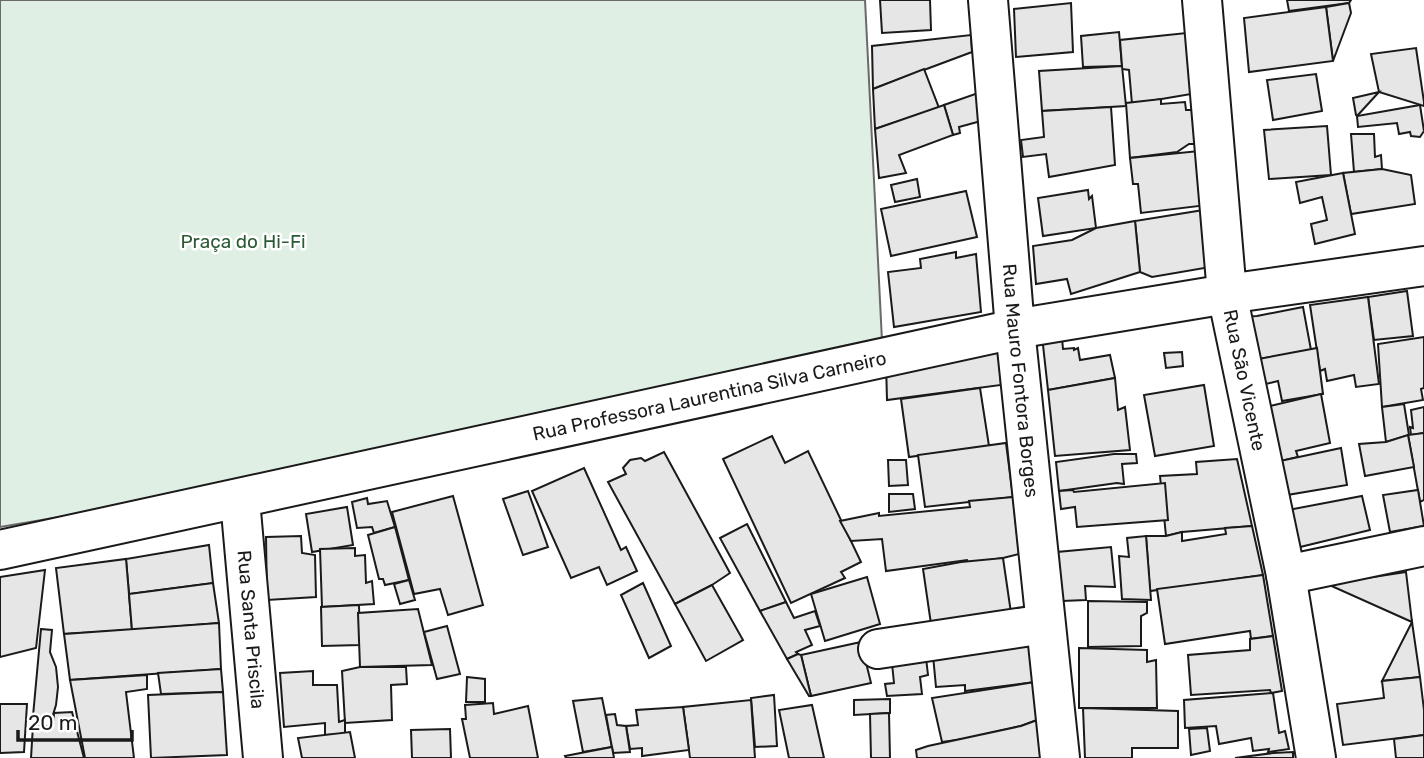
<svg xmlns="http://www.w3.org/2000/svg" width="1424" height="758" font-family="Rubik,sans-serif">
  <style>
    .green { fill: #e0efe3; stroke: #6a6a6a; stroke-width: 2 }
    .building { fill: #e6e6e6; stroke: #1a1a1a; stroke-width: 2 }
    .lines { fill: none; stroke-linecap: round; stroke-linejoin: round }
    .minor-casing { stroke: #1a1a1a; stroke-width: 42 }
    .minor { stroke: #fff; stroke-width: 38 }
    .labels { text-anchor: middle; stroke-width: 5; stroke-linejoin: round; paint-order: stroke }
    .park-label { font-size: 19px; fill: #2b5a34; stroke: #fff }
    .street-label { font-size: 19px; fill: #1a1a1a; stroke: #fff }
  </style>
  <rect width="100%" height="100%" fill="#fff"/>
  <polygon class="green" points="0,0 865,0 882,341 344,469 0,527"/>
  <g class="building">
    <polygon points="880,0 930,0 931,30 882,33"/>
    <polygon points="1287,0 1351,0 1349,3 1289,11"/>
    <polygon points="1071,3 1073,52 1016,57 1014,9"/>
    <polygon points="1349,3 1351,13 1333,61 1326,7"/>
    <polygon points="1326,7 1333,61 1249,72 1244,18"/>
    <polygon points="1119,32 1122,66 1083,67 1081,36"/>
    <polygon points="1196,32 1203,92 1132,104 1129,70 1122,69 1122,66 1120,40"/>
    <polygon points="971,35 972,52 873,89 872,46"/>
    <polygon points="1416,48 1424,102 1424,106 1379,92 1371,54"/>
    <polygon points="1122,66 1126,106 1042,111 1039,71"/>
    <polygon points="924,69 939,108 875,129 873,89"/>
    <polygon points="1316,74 1322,111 1273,120 1267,80"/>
    <polygon points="1379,92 1357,116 1356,115 1353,98"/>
    <polygon points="978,93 981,121 959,127 960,133 953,135 944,105"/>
    <polygon points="1161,99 1161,104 1185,102 1186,110 1205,110 1208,144 1189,144 1177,152 1130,158 1126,103"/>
    <polygon points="944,105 953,135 899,155 906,173 879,178 875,129"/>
    <polygon points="1420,105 1424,131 1420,137 1411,136 1410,132 1399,134 1397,123 1358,127 1357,116"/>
    <polygon points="1111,107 1115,165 1049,177 1046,154 1023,157 1021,140 1044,137 1042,111"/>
    <polygon points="1327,126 1331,175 1269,179 1264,130"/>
    <polygon points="1351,134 1374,134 1375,157 1381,155 1382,169 1354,172"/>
    <polygon points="1209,150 1216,204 1141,213 1138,184 1133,184 1130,158"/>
    <polygon points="1382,169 1411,175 1415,204 1351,214 1343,173"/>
    <polygon points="1343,173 1355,234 1315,244 1311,224 1327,220 1322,197 1300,203 1296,182"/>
    <polygon points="917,179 920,197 895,202 891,185"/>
    <polygon points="1088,190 1089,199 1092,196 1096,228 1043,236 1038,198"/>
    <polygon points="966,191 977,237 891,256 881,209"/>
    <polygon points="1216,208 1222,265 1152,277 1140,272 1135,221"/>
    <polygon points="1135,221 1140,272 1071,294 1067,279 1036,284 1033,246 1072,240 1096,228"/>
    <polygon points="956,252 956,258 976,254 981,312 894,327 888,272 921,268 920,259"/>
    <polygon points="1407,291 1413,336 1374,340 1368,297"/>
    <polygon points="1368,297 1379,384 1356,387 1354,375 1327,381 1325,369 1320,371 1310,305"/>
    <polygon points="1303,307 1311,350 1248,361 1240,317 1257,316"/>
    <polygon points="1041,327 1062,338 1063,349 1074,348 1074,350 1078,348 1080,360 1110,355 1115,378 1048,390"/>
    <polygon points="1424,337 1424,388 1421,389 1423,400 1382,407 1378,344"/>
    <polygon points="998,348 1001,385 887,400 886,363"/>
    <polygon points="1317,348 1323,394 1282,401 1278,381 1253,387 1248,361"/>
    <polygon points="1182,352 1183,366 1166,368 1164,353"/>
    <polygon points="1115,378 1118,410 1125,407 1130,450 1055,456 1048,390"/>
    <polygon points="1204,385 1214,446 1155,456 1144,395"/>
    <polygon points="980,388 989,446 909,457 901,399"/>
    <polygon points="1321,394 1330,443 1296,451 1298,457 1281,461 1270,406"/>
    <polygon points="1404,404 1409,435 1386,442 1382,407"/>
    <polygon points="1424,407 1424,433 1411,435 1410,427 1413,428 1411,410"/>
    <polygon points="1424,433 1424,500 1420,502 1408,435"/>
    <polygon points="1408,435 1414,467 1365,476 1359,444 1386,442"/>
    <polygon points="772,436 785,463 808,451 861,562 841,572 845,578 791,603 723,459"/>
    <polygon points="1006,443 1013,497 925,507 918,455"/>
    <polygon points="1341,448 1347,485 1287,495 1280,461"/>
    <polygon points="664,452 730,573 712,585 675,604 608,482 626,474 623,468 630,460 641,458 645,461"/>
    <polygon points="1114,454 1136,454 1137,463 1122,464 1124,484 1117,483 1059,491 1056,462"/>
    <polygon points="1237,459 1252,526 1182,532 1166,536 1160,476 1197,474 1196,462"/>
    <polygon points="888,460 906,460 908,485 889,486"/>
    <polygon points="584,468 621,550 626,547 637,571 607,585 599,567 571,578 532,491"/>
    <polygon points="1165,483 1168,520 1077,527 1075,507 1061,509 1059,491 1073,490 1074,492"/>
    <polygon points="1418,490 1424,526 1390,532 1383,495"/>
    <polygon points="528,491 548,547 523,555 503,499"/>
    <polygon points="889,494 913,494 915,509 889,512"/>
    <polygon points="453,496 483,605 448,615 440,589 414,594 392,512"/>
    <polygon points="1362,496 1370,530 1296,548 1288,510"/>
    <polygon points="1013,497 1019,554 1003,558 968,563 967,560 886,571 882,539 851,541 840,521 879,513 879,516 970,507 969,501"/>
    <polygon points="367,498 368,504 387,501 395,527 374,533 372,527 357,528 352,502"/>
    <polygon points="347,507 353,545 312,552 306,514"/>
    <polygon points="747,524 786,602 760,611 720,538"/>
    <polygon points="1252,526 1263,575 1150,591 1146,536 1166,536 1182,532 1182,541 1226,534 1225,528"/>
    <polygon points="395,527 409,580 385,585 383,579 379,579 368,535"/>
    <polygon points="301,536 302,553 315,555 316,597 267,600 266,537"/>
    <polygon points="1146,536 1151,600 1122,599 1119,556 1129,557 1127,538"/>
    <polygon points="209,545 213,583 129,594 126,559"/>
    <polygon points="1111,547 1115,587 1085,586 1086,600 1062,601 1057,552"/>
    <polygon points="355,548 355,556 365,555 366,583 372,581 374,604 322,607 320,549"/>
    <polygon points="1003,558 1011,613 931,624 923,569 961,562"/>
    <polygon points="126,559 132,630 64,634 56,568"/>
    <polygon points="45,570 36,648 0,657 0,577"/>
    <polygon points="1406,572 1412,622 1327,584"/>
    <polygon points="1263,575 1273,636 1251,639 1250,631 1165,644 1157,589"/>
    <polygon points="867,577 880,624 825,641 811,594"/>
    <polygon points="409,580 415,600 400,604 394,584"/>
    <polygon points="213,583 219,623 132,630 129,594"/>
    <polygon points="643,583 671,646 649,658 621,595"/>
    <polygon points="712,585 743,640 706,661 675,604"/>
    <polygon points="1088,601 1147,602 1147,613 1141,616 1141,646 1088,647"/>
    <polygon points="786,602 794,618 815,611 820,626 805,630 812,645 796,652 798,654 787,659 760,611"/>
    <polygon points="359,605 360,645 322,646 321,607"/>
    <polygon points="418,609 432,665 360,667 358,613"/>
    <polygon points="1412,622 1420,677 1382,681"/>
    <polygon points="219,623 221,669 70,680 64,634"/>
    <polygon points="447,626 460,674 437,679 424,632"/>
    <polygon points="41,629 52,630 50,652 56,667 58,687 56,705 52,718 33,716"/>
    <polygon points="1030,635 1035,682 965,691 965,685 936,687 932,645"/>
    <polygon points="1273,636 1282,691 1271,693 1270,690 1191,695 1188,655 1250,650 1250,639"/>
    <polygon points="861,642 871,683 811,696 801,655"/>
    <polygon points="1079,648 1147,650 1147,662 1156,660 1157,708 1079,708"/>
    <polygon points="798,654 801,655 811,696 809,696 787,659"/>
    <polygon points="891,654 926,658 928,675 920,677 922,694 887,696 885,684 894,683"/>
    <polygon points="360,667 406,667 407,684 391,685 392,720 345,723 342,671"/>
    <polygon points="221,669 223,692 161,694 158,673"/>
    <polygon points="313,671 313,685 337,685 339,722 345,720 345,734 325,735 325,723 284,727 280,673"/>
    <polygon points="147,675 147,689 126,692 134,758 85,758 70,680"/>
    <polygon points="467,677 485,679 485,702 466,702"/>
    <polygon points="1420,677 1424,710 1424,735 1343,745 1337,704 1384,698 1382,681"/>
    <polygon points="1035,682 1040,719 1021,726 964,739 942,742 932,698"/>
    <polygon points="223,692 227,755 151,758 148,695"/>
    <polygon points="1273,693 1279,733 1285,731 1289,749 1268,752 1269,749 1253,751 1251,738 1219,744 1216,726 1185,728 1184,700"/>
    <polygon points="774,695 777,746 755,747 751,698"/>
    <polygon points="602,698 612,747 583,752 573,701"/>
    <polygon points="890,699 890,713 854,715 854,700"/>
    <polygon points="751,700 755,758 690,758 683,707"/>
    <polygon points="493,703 494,714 528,706 538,758 470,758 462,719 466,719 465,705"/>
    <polygon points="0,704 27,704 24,752 0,753"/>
    <polygon points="812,705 824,758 789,758 779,710"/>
    <polygon points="683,707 689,750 642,756 642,748 630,749 626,726 638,725 636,710"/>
    <polygon points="1083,708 1178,711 1178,748 1132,748 1132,758 1085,758"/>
    <polygon points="72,712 84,758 31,758 33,725 53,727 54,713"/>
    <polygon points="889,713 890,758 871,758 870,714"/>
    <polygon points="615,714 617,725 626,726 630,752 613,753 606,715"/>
    <polygon points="1040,719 1042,758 917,758 916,750 928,746 1021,726"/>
    <polygon points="1207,728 1210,751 1191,755 1189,729"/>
    <polygon points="450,729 451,758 412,758 411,730"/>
    <polygon points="350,732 355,758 302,758 298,738"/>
    <polygon points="1424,735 1424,758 1396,758 1394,739"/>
    <polygon points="612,747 614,758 566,758 565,756"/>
    <polygon points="1293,752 1293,758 1235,758 1273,753"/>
  </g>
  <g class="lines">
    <g class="minor-casing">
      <g id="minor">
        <path id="s1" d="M988,0L1015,329L1060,758"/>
        <path id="s2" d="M1202,0L1227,294L1286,575L1316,758"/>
        <path id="s3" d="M240,500L263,758"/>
        <path id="s4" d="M0,550L1015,329L1227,294L1424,266"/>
        <polyline points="1286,575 1424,546"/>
        <polyline points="878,649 1045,624"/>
      </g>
    </g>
    <use href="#minor" class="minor"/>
  </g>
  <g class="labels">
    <g class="park-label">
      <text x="243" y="248">Praça do Hi-Fi</text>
    </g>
    <g class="street-label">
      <text dy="7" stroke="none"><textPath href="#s1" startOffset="382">Rua Mauro Fontora Borges</textPath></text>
      <text dy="7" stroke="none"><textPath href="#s2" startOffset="383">Rua São Vicente</textPath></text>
      <text dy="7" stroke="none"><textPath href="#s4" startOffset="726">Rua Professora Laurentina Silva Carneiro</textPath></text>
      <text dy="7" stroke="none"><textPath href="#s3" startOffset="130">Rua Santa Priscila</textPath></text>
    </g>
  </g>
  <path d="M18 730v10h114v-10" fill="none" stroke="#1a1a1a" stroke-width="3.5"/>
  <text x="28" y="730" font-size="21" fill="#1a1a1a" stroke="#ffffff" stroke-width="5" paint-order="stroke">20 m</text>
</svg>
